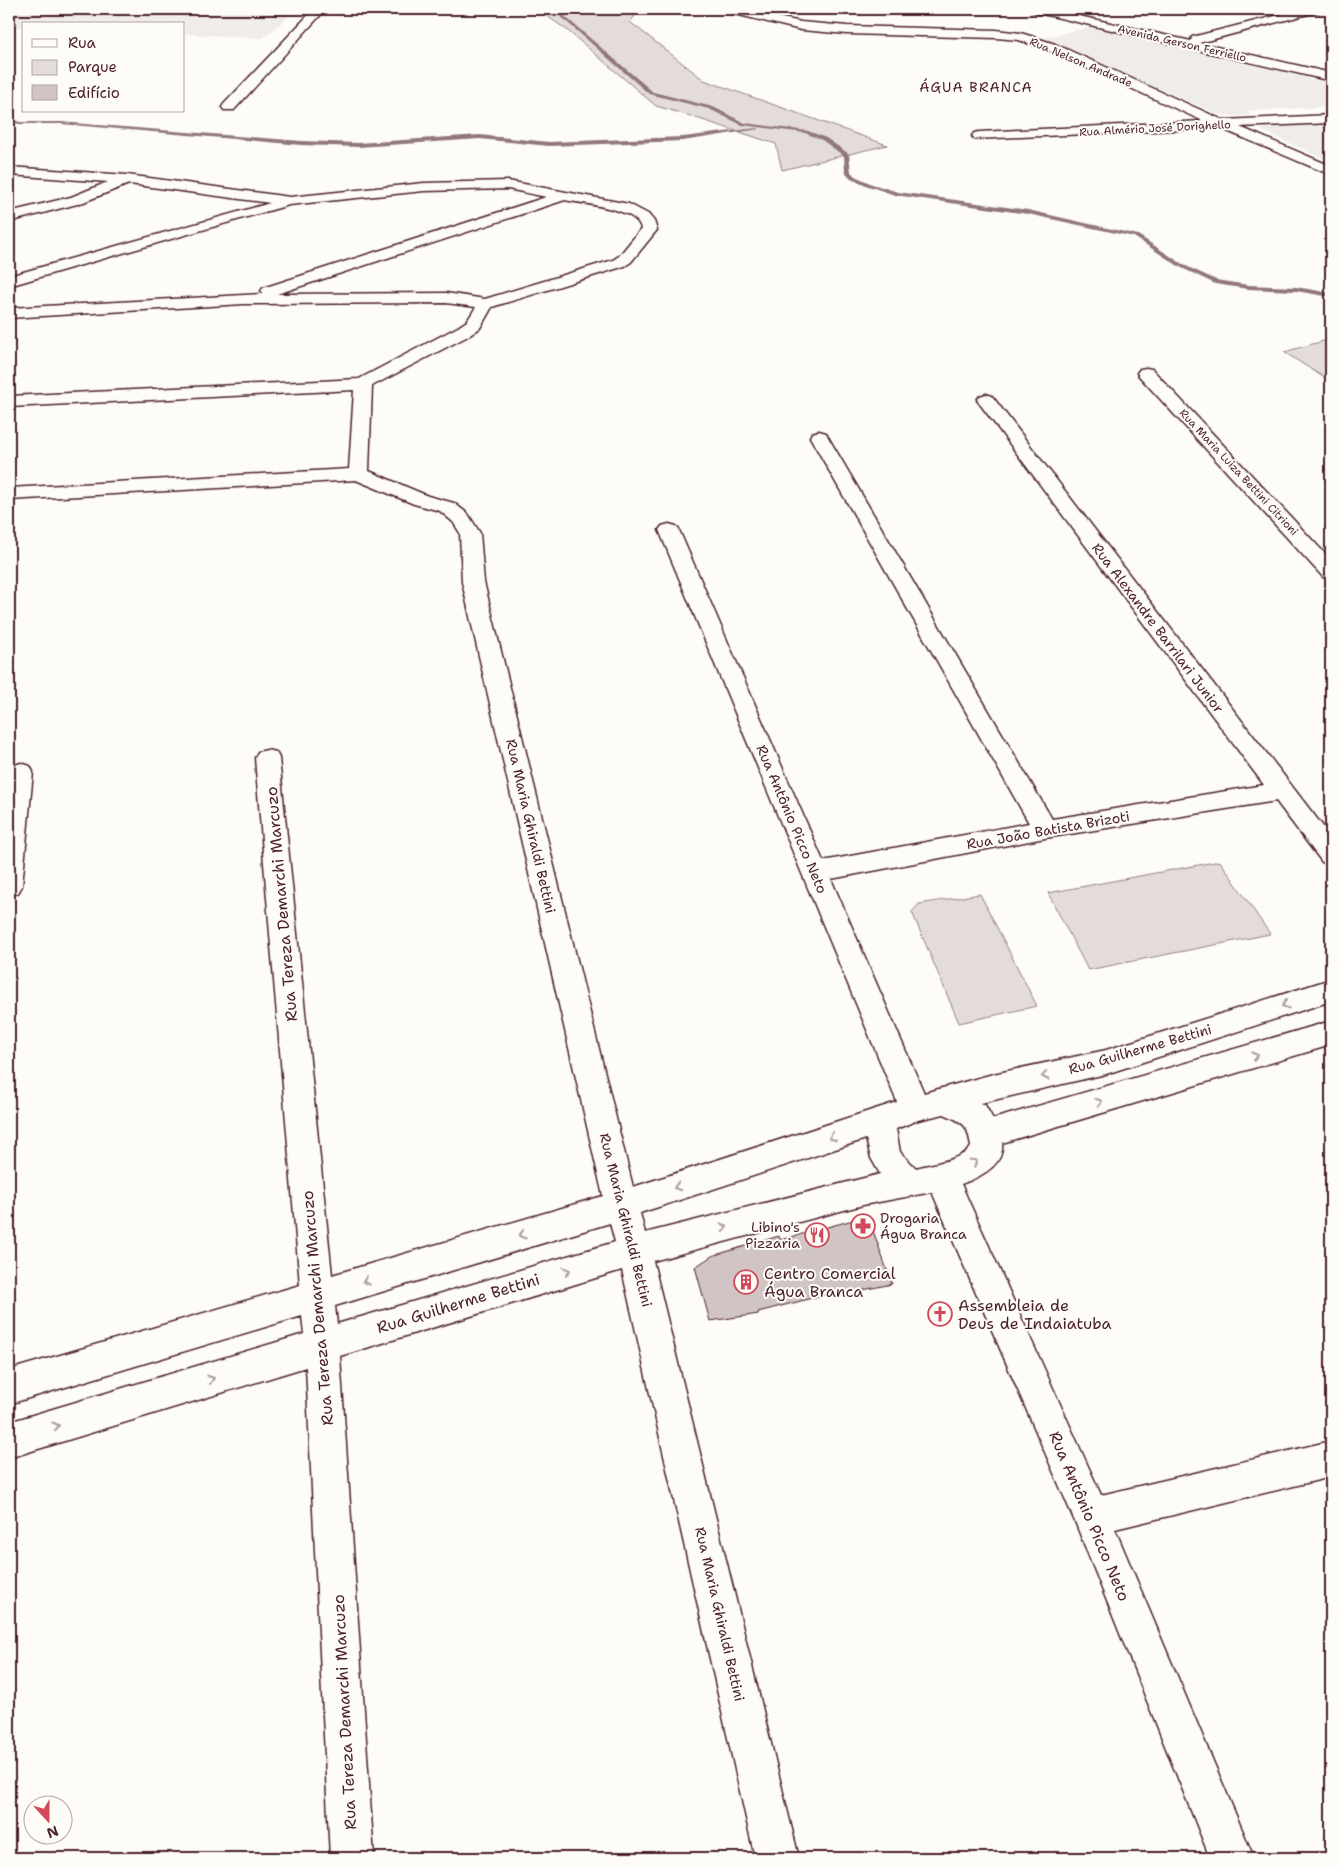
<svg xmlns="http://www.w3.org/2000/svg" width="1340" height="1867" font-family="'Shantell Sans',sans-serif">
  <style>
    .built { fill: #f0ece8 }
    .green { fill: #e3dcda; stroke: #967e82 }
    .lines { fill: none; stroke-linecap: round; stroke-linejoin: round }
    .stream { fill: #91777b; fill-rule: evenodd }
    .building { fill: #d0c5c4; stroke: #4a1f2b }
    .minor-casing { stroke: #4a1f2b; stroke-width: 3 }
    .minor { fill: #fdfcf7; fill-rule: evenodd }
    .oneway { stroke: #ac999b }
    .labels { text-anchor: middle; stroke-width: 4; stroke-linejoin: round; paint-order: stroke }
    .far-street-label { font-size: 11px; fill: #4a1f2b; stroke: #fdfcf7 }
    .far-quarter-label { font-size: 14px; letter-spacing: 1px; fill: #4a1f2b; stroke: #fdfcf7 }
    .street-label { font-size: 14px; fill: #4a1f2b; stroke: #fdfcf7 }
    .poi-label { font-size: 14px; fill: #4a1f2b; stroke: #fdfcf7; text-anchor: start }
    .near-street-label { font-size: 16px; fill: #4a1f2b; stroke: #fdfcf7 }
    .near-poi-label { font-size: 16px; fill: #4a1f2b; stroke: #fdfcf7; text-anchor: start }
  </style>
  <rect width="100%" height="100%" fill="#fdfcf7"/>
  <filter id="ink" filterUnits="userSpaceOnUse"><feTurbulence type="fractalNoise" baseFrequency=".02" numOctaves="2"/><feDisplacementMap in="SourceGraphic" scale="10" xChannelSelector="R" yChannelSelector="G"/><feConvolveMatrix kernelMatrix="1 2 1 2 8 2 1 2 1" color-interpolation-filters="sRGB"/></filter>
  <g filter="url(#ink)">
    <g class="built">
      <polygon points="9,9 298,9 263,38 184,34 184,24 24,24 24,27 9,26"/>
      <polygon points="1095,26 1331,84 1331,110 1321,107 1247,111 1250,115 1233,116 1218,114 1041,38"/>
      <polygon points="1331,122 1331,162 1261,130 1277,125"/>
    </g>
    <g class="green">
      <polygon points="537,9 641,9 630,22 704,80 887,145 782,170 776,144 684,114 656,106 567,30"/>
      <polygon points="1331,339 1331,382 1284,352"/>
      <polygon points="1220,861 1270,934 1088,970 1048,893"/>
      <polygon points="980,894 1037,1006 959,1023 912,912 919,904"/>
    </g>
    <g class="lines">
      <g class="stream">
        <polygon points="552,9 556,9 653,92 713,107 745,123 808,131 826,138 849,154 851,172 855,176 872,184 898,192 1028,210 1138,235 1184,265 1216,280 1248,285 1296,287 1331,293 1331,297 1296,291 1248,289 1215,284 1180,267 1134,237 1028,214 895,195 868,186 851,178 845,172 844,156 822,140 805,133 742,125 709,109 649,94"/>
        <polygon points="9,118 20,122 61,122 301,141 358,143 480,135 549,142 683,137 757,128 759,129 683,141 549,146 480,139 358,147 301,145 61,124 19,124 9,121"/>
      </g>
    </g>
    <polygon class="building" points="864,1217 871,1225 892,1284 829,1297 828,1294 758,1312 759,1314 710,1321 695,1267 712,1256 779,1236 780,1240"/>
    <g class="lines">
      <g class="minor-casing">
        <g id="minor">
          <polygon points="314,9 326,9 234,110 224,110 222,107 224,104"/>
          <polygon points="720,9 740,9 801,22 847,26 996,30 1021,33 1055,44 1223,120 1331,115 1331,123 1240,127 1331,166 1331,175 1220,128 974,139 972,136 974,133 979,132 1203,121 1047,50 1019,40 996,38 847,34 801,30 722,11"/>
          <polygon points="1028,9 1048,9 1191,41 1192,37 1303,9 1322,9 1320,11 1199,43 1331,73 1331,81 1034,12"/>
          <path d="M9,167L127,175L290,197L424,183L508,181L629,204L648,214L654,221L657,230L631,262L625,266L492,307L480,328L470,335L372,386L369,471L428,496L454,503L468,514L480,533L484,582L633,1187L897,1102L659,530L662,526L669,524L676,526L679,530L823,861L1029,823L810,437L812,433L819,431L826,433L828,437L1052,819L1264,785L980,404L977,400L980,396L986,394L992,396L1331,837V865L1322,862L1276,801L1045,838L831,879L924,1093L993,1074L1106,1050L1331,979V1001L1106,1074L981,1103L985,1105L993,1119L1331,1021V1045L1002,1143C1005,1166 978,1178 961,1184L1101,1495L1331,1441V1477L1115,1529L1254,1858H1210L1076,1524L932,1192L863,1205L653,1261L799,1858H755L622,1270L340,1356L374,1858H330L306,1367L9,1458V1422L304,1334L302,1316L9,1404V1370L300,1285L255,758L258,752L267,750L276,752L279,758L332,1275L603,1196L462,582L460,533L453,522L440,511L414,504L356,480L9,500V488L349,469L354,390L9,407V396L359,379L458,327L467,321L476,307L446,303L244,304L9,318V308L263,294L261,291L263,288L546,197L508,189L424,191L289,205L9,286V276L270,203L129,184L81,203L9,222V212L71,197L108,182L9,175ZM565,200C583,204 639,208 641,229L619,256L613,260L485,299L446,293L277,294ZM944,1114C964,1123 968,1124 971,1147C962,1160 931,1164 916,1168L900,1152L896,1129L918,1120ZM866,1139L871,1158L880,1174L645,1233L640,1213ZM610,1223L615,1242L337,1324L335,1306Z"/>
          <polygon points="1146,368 1152,369 1331,560 1331,578 1323,577 1140,377 1137,373 1140,369"/>
          <polygon points="21,763 30,766 33,772 22,886 18,893 9,896 9,772 12,766"/>
        </g>
      </g>
      <use href="#minor" class="minor"/>
    </g>
    <defs><path id="oneway-chevron" d="M-2-3.5L2.5 0L-2 3.5" fill="none" stroke-width="1.6" stroke-linecap="round" stroke-linejoin="round" transform="scale(1.25)"/></defs>
    <g class="oneway">
      <use href="#oneway-chevron" transform="translate(1285 1005) rotate(162)"/>
      <use href="#oneway-chevron" transform="translate(1255 1056) rotate(-16)"/>
      <use href="#oneway-chevron" transform="translate(1045 1076) rotate(168)"/>
      <use href="#oneway-chevron" transform="translate(1099 1102) rotate(-16)"/>
      <use href="#oneway-chevron" transform="translate(832 1137) rotate(162)"/>
      <use href="#oneway-chevron" transform="translate(974 1162) rotate(-31)"/>
      <use href="#oneway-chevron" transform="translate(677 1187) rotate(162)"/>
      <use href="#oneway-chevron" transform="translate(724 1227) rotate(-15)"/>
      <use href="#oneway-chevron" transform="translate(522 1235) rotate(163)"/>
      <use href="#oneway-chevron" transform="translate(567 1271) rotate(-17)"/>
      <use href="#oneway-chevron" transform="translate(366 1281) rotate(163)"/>
      <use href="#oneway-chevron" transform="translate(211 1379) rotate(-18)"/>
      <use href="#oneway-chevron" transform="translate(56 1426) rotate(-16)"/>
    </g>
  </g>
  <defs>
    <g id="pharmacy-ring" transform="scale(1.25)"><circle r="9.5" fill="#fdfcf7" stroke="#d1495b" stroke-width="1.5"/><path d="M-2-6h4v4h4v4h-4v4h-4v-4h-4v-4h4Z" fill="#d1495b"/></g>
    <g id="restaurant-ring" transform="scale(1.25)"><circle r="9.5" fill="#fdfcf7" stroke="#d1495b" stroke-width="1.5"/><path d="M-5-6h1v4h1v-4h1v4h1v-4h1v5L-1.5 .5V6h-2V.5L-5-1ZM5-6V6H3V1.5H1.5Q1.5-4 5-6Z" fill="#d1495b"/></g>
    <g id="building-ring" transform="scale(1.25)"><circle r="9.5" fill="#fdfcf7" stroke="#d1495b" stroke-width="1.5"/><path d="M-4-6H4V6H1V3H-1V6H-4ZM-2.5-4.3h1.7v1.8h-1.7ZM.8-4.3h1.7v1.8H.8ZM-2.5-1h1.7V.8h-1.7ZM.8-1h1.7V.8H.8Z" fill="#d1495b"/></g>
    <g id="church-ring" transform="scale(1.25)"><circle r="9.5" fill="#fdfcf7" stroke="#d1495b" stroke-width="1.5"/><path d="M-1.2-6h2.4v3.5h3.3v2.4h-3.3V6h-2.4V-.1h-3.3v-2.4h3.3Z" fill="#d1495b"/></g>
  </defs>
  <g fill-rule="evenodd">
    <use href="#pharmacy-ring" x="863" y="1226"/>
    <use href="#restaurant-ring" x="817" y="1235"/>
    <use href="#building-ring" x="746" y="1282"/>
    <use href="#church-ring" x="940" y="1314"/>
  </g>
  <g class="labels">
    <g class="far-street-label">
      <text transform="translate(1182 43) rotate(13)" y="4">Avenida Gerson Ferriello</text>
      <text transform="translate(1081 62) rotate(23)" y="4">Rua Nelson Andrade</text>
      <text transform="translate(1155 128) rotate(-3)" y="4">Rua Almério José Dorighello</text>
      <text transform="translate(1239 472) rotate(47)" y="4">Rua Maria Luiza Bettini Citrioni</text>
    </g>
    <g class="far-quarter-label">
      <text x="976" y="92">ÁGUA BRANCA</text>
    </g>
    <g class="street-label">
      <text transform="translate(1158 628) rotate(53)" y="5">Rua Alexandre Barrilari Junior</text>
      <text transform="translate(792 819) rotate(67)" y="5">Rua Antônio Picco Neto</text>
      <text transform="translate(531 826) rotate(77)" y="5">Rua Maria Ghiraldi Bettini</text>
      <text transform="translate(1048 830) rotate(-10)" y="5">Rua João Batista Brizoti</text>
      <text transform="translate(1140 1049) rotate(-16)" y="5">Rua Guilherme Bettini</text>
      <text transform="translate(626 1220) rotate(76)" y="5">Rua Maria Ghiraldi Bettini</text>
      <text transform="translate(720 1614) rotate(77)" y="5">Rua Maria Ghiraldi Bettini</text>
    </g>
    <g class="poi-label">
      <text x="880" y="1223">Drogaria<tspan x="880" dy="16">Água Branca</tspan></text>
      <text x="800" y="1232" text-anchor="end">Libino's<tspan x="800" dy="16">Pizzaria</tspan></text>
    </g>
    <g class="near-street-label">
      <text transform="translate(281 904) rotate(-95)" y="6">Rua Tereza Demarchi Marcuzo</text>
      <text transform="translate(458 1303) rotate(-17)" y="6">Rua Guilherme Bettini</text>
      <text transform="translate(317 1308) rotate(-95)" y="6">Rua Tereza Demarchi Marcuzo</text>
      <text transform="translate(1090 1516) rotate(67)" y="6">Rua Antônio Picco Neto</text>
      <text transform="translate(344 1712) rotate(-93)" y="6">Rua Tereza Demarchi Marcuzo</text>
    </g>
    <g class="near-poi-label">
      <text x="764" y="1279">Centro Comercial<tspan x="764" dy="18">Água Branca</tspan></text>
      <text x="958" y="1311">Assembleia de<tspan x="958" dy="18">Deus de Indaiatuba</tspan></text>
    </g>
  </g>
  <rect width="1340" height="1867" fill="none" stroke="#fdfcf7" stroke-width="30"/>
  <rect x="15" y="15" width="1310" height="1837" fill="none" stroke="#4a1f2b" stroke-width="2" filter="url(#ink)"/>
  <rect x="22" y="22" width="162" height="90" fill="#fdfcf7" stroke="#b5a4a5"/>
  <rect x="32" y="39" width="25" height="8" fill="#fdfcf7" stroke="#b5a4a5"/>
  <text x="68" y="48" font-size="15" fill="#4a1f2b">Rua</text>
  <rect x="32" y="60" width="25" height="15" fill="#e3dcda" stroke="#b5a4a5"/>
  <text x="68" y="72" font-size="15" fill="#4a1f2b">Parque</text>
  <rect x="32" y="85" width="25" height="15" fill="#d0c5c4" stroke="#b5a4a5"/>
  <text x="68" y="98" font-size="15" fill="#4a1f2b">Edifício</text>
  <g transform="translate(48 1820) rotate(159)"><circle r="24" fill="#fdfcf7" stroke="#b5a4a5"/>
  <path d="M0-4L9 19L0 12L-9 19Z" fill="#d1495b"/>
  <text y="-8" font-size="14" font-weight="bold" text-anchor="middle" fill="#4a1f2b">N</text>
  </g>
</svg>
